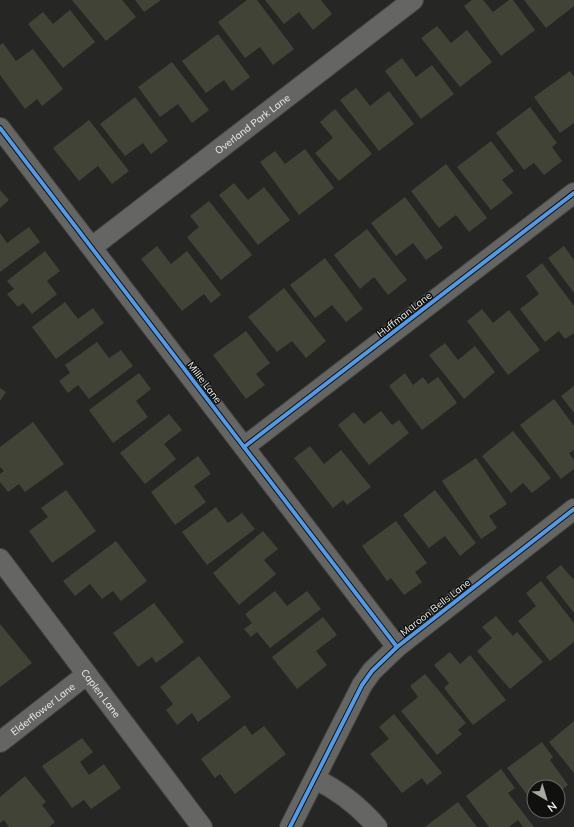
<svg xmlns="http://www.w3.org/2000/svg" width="574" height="827" font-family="Mulish,sans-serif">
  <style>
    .building { fill: #404335 }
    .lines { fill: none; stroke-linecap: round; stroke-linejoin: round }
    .minor-casing { stroke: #444542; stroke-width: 22 }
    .minor { stroke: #656564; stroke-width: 20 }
    .cycleway-casing { stroke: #10100e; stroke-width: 6 }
    .cycleway { stroke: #5399e6; stroke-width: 4 }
    .labels { text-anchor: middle; stroke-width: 3; stroke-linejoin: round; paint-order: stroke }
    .street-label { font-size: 10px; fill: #eeefeb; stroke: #10100e }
  </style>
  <rect width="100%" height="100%" fill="#262724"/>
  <g class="building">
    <polygon points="72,0 122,0 136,17 106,41"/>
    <polygon points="135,0 161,0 144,12"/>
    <polygon points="247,0 257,0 294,49 273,65 260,47 245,58 218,22"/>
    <polygon points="265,0 321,0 332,14 313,30 299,12 284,24"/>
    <polygon points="472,0 483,0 493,12 509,0 513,0 535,30 501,56 464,6"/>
    <polygon points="524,0 574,0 574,6 546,28"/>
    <polygon points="70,10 95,42 63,68 28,24 43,12 53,24"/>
    <polygon points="437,26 451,43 467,30 492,62 460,87 421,38"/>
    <polygon points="218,34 250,77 232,91 224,80 206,93 182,61"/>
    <polygon points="3,43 16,61 33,49 63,89 42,106 37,99 25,109 0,75 0,45"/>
    <polygon points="402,58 416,77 432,65 454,94 421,119 385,71"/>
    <polygon points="172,62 209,110 192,123 178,104 160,117 138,87"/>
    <polygon points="570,71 574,77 574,123 560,133 534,97"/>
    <polygon points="356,88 370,106 389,91 414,124 379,151 340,100"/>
    <polygon points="135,97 168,141 151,154 143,143 125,156 100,124"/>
    <polygon points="530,107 557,143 552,147 562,161 544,175 534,163 524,170 496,133"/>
    <polygon points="335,109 372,154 339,181 315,153 333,138 320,122"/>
    <polygon points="89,120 129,171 112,184 98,166 79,181 53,148"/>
    <polygon points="491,141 514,171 502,180 513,193 491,210 457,167"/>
    <polygon points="305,149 334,188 299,215 260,162 275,151 285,164"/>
    <polygon points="446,164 487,218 469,232 456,215 439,228 411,191"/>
    <polygon points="234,183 248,200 264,187 290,220 258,245 219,195"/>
    <polygon points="0,190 9,200 0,208"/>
    <polygon points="405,197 443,248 426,260 413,243 396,256 371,223"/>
    <polygon points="209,201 252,255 221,280 187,237 199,227 190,216"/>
    <polygon points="29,227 40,242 0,272 0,233 7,243"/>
    <polygon points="367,229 407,280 388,295 374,277 360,289 334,255"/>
    <polygon points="157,246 171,264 187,251 221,295 211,303 204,294 182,311 141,259"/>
    <polygon points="564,246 574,260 574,293 548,258"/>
    <polygon points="45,251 60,271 47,281 57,294 32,314 23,303 18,307 7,294 14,289 7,281"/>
    <polygon points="325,258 363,309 346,322 332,305 315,318 290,285"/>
    <polygon points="542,263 574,306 574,333 565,339 559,331 545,342 520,309 539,294 526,276"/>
    <polygon points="284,288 326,341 306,358 292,341 277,352 248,317"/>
    <polygon points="65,302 78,319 93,308 104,323 56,359 32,327"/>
    <polygon points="482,309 493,323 509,310 540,350 508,375 467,321"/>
    <polygon points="246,331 270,363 256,374 265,385 246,399 213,355"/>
    <polygon points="97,342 109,358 121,350 133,366 89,399 78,385 68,393 59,381 70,373 65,365"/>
    <polygon points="445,343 458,360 475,346 495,372 464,399 429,355"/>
    <polygon points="139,373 151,389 136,401 148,417 113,443 89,410"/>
    <polygon points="405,373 413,385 423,377 428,384 438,377 457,403 422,430 389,386"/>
    <polygon points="574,386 574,413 561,396"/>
    <polygon points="0,388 6,392 0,401"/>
    <polygon points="554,399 574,426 574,450 569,453 574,460 574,469 561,479 520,425"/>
    <polygon points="381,411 392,425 399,420 409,433 369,465 338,425 354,412 364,424"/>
    <polygon points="169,414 182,430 164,444 176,459 145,484 120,453"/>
    <polygon points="33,422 64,464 25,492 19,484 8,492 0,482 0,474 4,471 0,467 0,447"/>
    <polygon points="513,431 551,478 532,493 523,483 511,493 482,456"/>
    <polygon points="310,446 324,464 341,450 371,487 347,505 343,500 333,508 294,458"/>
    <polygon points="198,456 211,474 194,486 206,502 175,525 151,492"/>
    <polygon points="476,458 507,504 489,516 497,528 481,539 442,481"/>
    <polygon points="66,490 96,531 52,563 29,531 48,517 41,508"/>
    <polygon points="435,490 476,543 460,556 445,536 429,548 403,515"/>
    <polygon points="216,507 228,523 242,513 255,529 207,565 182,532"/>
    <polygon points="396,521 427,563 415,572 422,582 404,595 391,578 387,581 362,546"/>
    <polygon points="263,531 278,549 264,560 276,574 239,605 213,573"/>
    <polygon points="116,541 147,581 121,601 113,591 102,599 90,584 75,596 63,581"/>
    <polygon points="561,565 573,579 574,578 574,613 546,577"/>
    <polygon points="541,581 574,623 574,642 550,661 518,621 536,606 526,593"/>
    <polygon points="275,591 287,606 307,591 321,609 270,648 257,632 251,637 244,629 252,623 245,614"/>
    <polygon points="154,603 184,642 156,663 152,657 138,667 113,633"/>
    <polygon points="496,616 513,636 517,632 543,662 510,689 477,651 492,638 482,627"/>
    <polygon points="323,617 337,635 316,651 327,665 297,689 272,657"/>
    <polygon points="0,624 32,663 0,687"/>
    <polygon points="450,652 460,664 470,655 506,700 473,725 444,688 449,683 434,665"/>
    <polygon points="199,656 231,697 198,722 192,713 177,725 166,710 173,704 160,687"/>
    <polygon points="425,674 466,723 458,730 462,734 437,755 401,711 418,697 410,686"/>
    <polygon points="394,714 442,773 427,785 422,778 402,793 370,754 389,739 379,727"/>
    <polygon points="574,721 574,773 549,742"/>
    <polygon points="245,725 252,735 264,726 286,754 235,794 220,774 215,778 201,759"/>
    <polygon points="82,738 93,752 80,762 89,775 104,764 121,788 91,809 84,800 72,808 42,766"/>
    <polygon points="542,742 553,757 550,760 568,785 558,793 558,787 534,787 534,804 507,768"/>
    <polygon points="501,769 515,788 508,793 534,827 523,827 518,820 509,827 489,827 466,796"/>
    <polygon points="25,776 46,802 42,805 55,822 49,827 9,827 4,820 0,823 0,797"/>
    <polygon points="458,802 477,827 425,827"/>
  </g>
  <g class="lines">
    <g class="minor-casing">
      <g id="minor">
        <polyline points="0,128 397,647"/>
        <path id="s1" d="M92,247L413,0"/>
        <polyline points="244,447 574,193"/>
        <path id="s2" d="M0,559L202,827"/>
        <path id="s3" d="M0,742L86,675"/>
        <path d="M315,779C340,791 359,806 377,827"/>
        <polyline points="290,827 362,685 372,671 397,647 574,509"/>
      </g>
    </g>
    <use href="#minor" class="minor"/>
    <g class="cycleway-casing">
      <g id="cycleway">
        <polyline points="0,128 397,647"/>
        <polyline points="244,447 574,193"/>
        <polyline points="290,827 362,685 372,671 397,647 574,509"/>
      </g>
    </g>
    <use href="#cycleway" class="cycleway"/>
  </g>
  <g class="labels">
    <g class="street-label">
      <text dy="4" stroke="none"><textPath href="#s1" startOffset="202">Overland Park Lane</textPath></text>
      <text transform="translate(404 314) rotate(-38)" y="4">Huffman Lane</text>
      <text transform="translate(205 382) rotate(53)" y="4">Millie Lane</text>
      <text transform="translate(435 607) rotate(-38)" y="4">Maroon Bells Lane</text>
      <text dy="4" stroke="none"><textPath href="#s2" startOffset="168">Caplen Lane</textPath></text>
      <text dy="4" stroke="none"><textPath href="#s3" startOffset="54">Elderflower Lane</textPath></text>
    </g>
  </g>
  <g transform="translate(546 799) rotate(142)"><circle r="19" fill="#10100e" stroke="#696966"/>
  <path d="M0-3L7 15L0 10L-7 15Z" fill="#a8a9a5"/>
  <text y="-6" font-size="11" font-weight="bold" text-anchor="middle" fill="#eeefeb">N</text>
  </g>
</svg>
